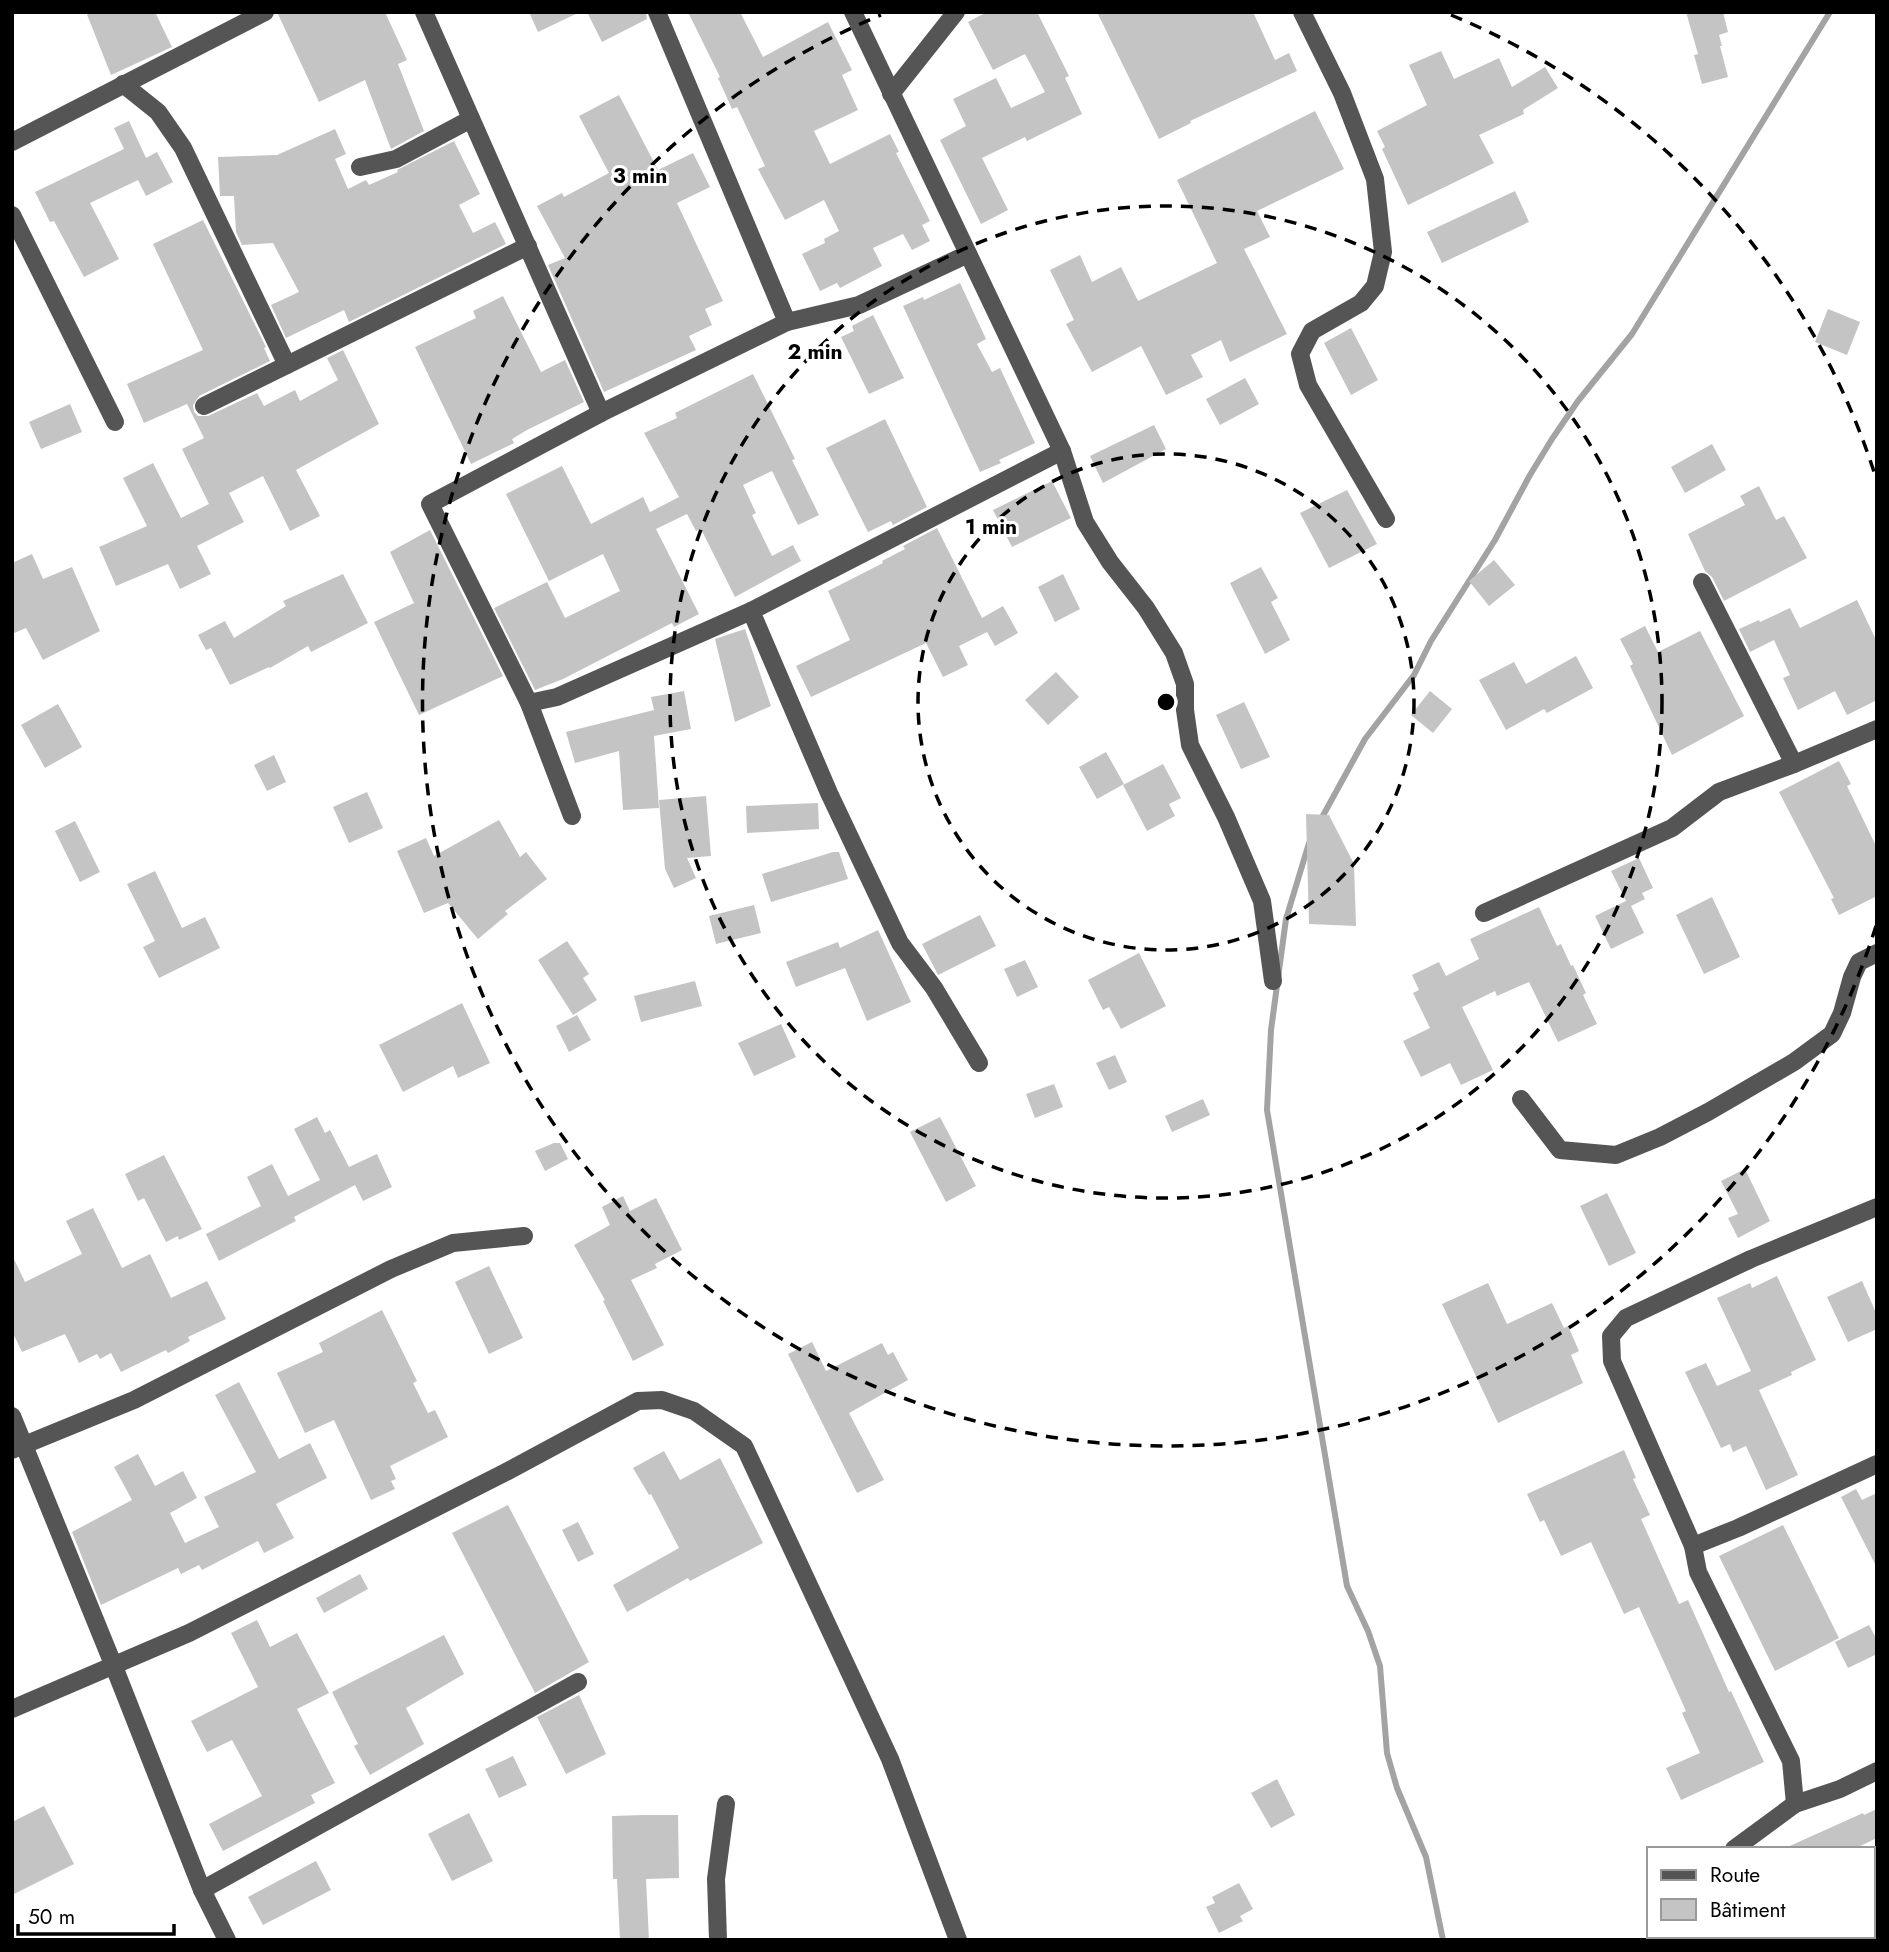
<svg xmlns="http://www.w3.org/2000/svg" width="1889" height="1952" font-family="Jost,sans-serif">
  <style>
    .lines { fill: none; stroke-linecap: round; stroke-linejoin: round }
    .stream { stroke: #a3a3a3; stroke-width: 6 }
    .building { fill: #c4c4c4 }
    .minor { stroke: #555; stroke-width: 18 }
    .ring { fill: none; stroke: #000; stroke-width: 3.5; stroke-dasharray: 12 9 }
    .centre { fill: #000; stroke: #fff; stroke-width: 3.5 }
    .ring-label { font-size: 21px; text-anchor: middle; font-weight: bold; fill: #000; stroke: #fff; stroke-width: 6; stroke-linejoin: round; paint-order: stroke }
  </style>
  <rect width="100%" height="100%" fill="#fff"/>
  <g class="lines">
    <g class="stream">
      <polyline points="1320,821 1365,739 1414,675 1431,641 1495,540 1530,475 1552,439 1578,401 1632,334 1830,12"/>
      <polyline points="1309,843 1286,919 1271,1030 1267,1110 1347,1586 1368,1631 1380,1666 1387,1753 1397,1788 1426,1857 1443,1940"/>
    </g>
  </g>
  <g class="building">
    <polygon points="86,12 155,12 172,47 111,75"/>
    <polygon points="277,12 385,12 407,60 398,64 424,131 391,149 365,80 319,102"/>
    <polygon points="529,12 580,12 538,32"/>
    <polygon points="587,12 646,12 647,19 602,42"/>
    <polygon points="688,12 740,12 763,57 828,22 852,70 842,75 858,110 814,131 830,164 890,134 899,152 896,153 930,221 922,225 930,241 912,250 903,234 873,248 882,266 840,288 837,283 820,291 802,254 825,243 824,239 839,231 824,200 785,220 758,169 765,166 737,107 732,109 718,78 720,77"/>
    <polygon points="987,12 1037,12 1069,76 1065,78 1082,114 1027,141 1025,137 982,158 1008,210 981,224 940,140 966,126 953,99 996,78 1011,108 1045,92 1025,54 993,70 968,22"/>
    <polygon points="1097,12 1253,12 1275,60 1289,53 1297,71 1190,121 1191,123 1159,139"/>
    <polygon points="1686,12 1723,12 1728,32 1719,35 1722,46 1720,46 1728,77 1702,84 1694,55 1698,54"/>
    <polygon points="1441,51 1454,79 1499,58 1512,87 1545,67 1558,88 1523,110 1524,114 1479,135 1494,163 1408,205 1382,149 1385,147 1377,131 1427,105 1409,65"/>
    <polygon points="619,95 658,170 693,153 710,187 677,203 723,301 705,309 712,325 689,336 696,350 604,392 548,265 565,258 537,206 562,193 564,197 609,173 579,116"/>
    <polygon points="1315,111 1344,169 1257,211 1270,237 1244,249 1287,334 1230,362 1221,340 1191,355 1203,377 1166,395 1141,346 1092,372 1066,324 1074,320 1050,270 1080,255 1092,282 1121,267 1138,301 1217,263 1177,180"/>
    <polygon points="129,121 146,158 157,152 173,182 146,196 138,180 90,203 119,259 84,277 54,221 50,222 35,192 124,149 114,128"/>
    <polygon points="335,129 346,154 335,159 348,189 366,180 369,185 398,172 397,170 454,141 480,194 459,205 473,233 495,222 506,244 349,322 344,310 286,338 271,305 299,292 273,243 242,245 236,232 234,196 220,196 218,157 277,155"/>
    <polygon points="1515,191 1529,222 1442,263 1427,232"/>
    <polygon points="203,220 266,347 264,348 270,361 199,396 193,405 194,412 198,416 208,416 257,393 264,406 295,390 300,401 338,380 327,358 343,350 379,424 296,470 320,516 290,531 263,476 229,493 244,522 197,546 211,574 180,589 168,564 116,586 99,547 147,526 123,478 153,463 181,518 209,504 182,449 204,438 187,404 144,423 127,384 203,350 153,244"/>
    <polygon points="960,283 986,339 977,344 992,372 1000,368 1035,443 999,460 1001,463 980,472 903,306 923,297 924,300"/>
    <polygon points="503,296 541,372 565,360 584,402 527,430 512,439 514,443 471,464 415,347 476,318 473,311"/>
    <polygon points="1828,309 1860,322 1847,355 1815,342"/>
    <polygon points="873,315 904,378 869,394 841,337 854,331 852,326"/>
    <polygon points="1351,328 1378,380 1351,395 1324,343"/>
    <polygon points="753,374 795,459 792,460 819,515 798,525 772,471 743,485 756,513 752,515 772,556 793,545 801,561 735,597 701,529 696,531 687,514 656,529 699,614 674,627 672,623 563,679 535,690 494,608 547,582 565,618 620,591 603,554 549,581 506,494 562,466 591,524 643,497 650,512 679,497 644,433 677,418 675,413"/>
    <polygon points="1245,378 1259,404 1220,425 1206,399"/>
    <polygon points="70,404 82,432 41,449 29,422"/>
    <polygon points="885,419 927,507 893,525 891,521 868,532 826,448"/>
    <polygon points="1154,425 1166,449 1103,483 1090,456"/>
    <polygon points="1712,444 1726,470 1685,493 1671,467"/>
    <polygon points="1052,481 1071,518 1012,547 993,510"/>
    <polygon points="1759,486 1776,520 1784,516 1807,558 1724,601 1712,577 1705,571 1688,534 1745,505 1740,496"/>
    <polygon points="1347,490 1377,544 1329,568 1300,513"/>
    <polygon points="937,528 982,618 1003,606 1018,633 995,646 987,632 959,646 968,665 943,677 926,643 811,697 796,666 850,640 828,591 883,563 882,561 905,549 903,546"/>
    <polygon points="430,530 503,676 419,715 374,622 414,603 390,552"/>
    <polygon points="32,554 43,579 72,567 100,631 43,660 26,628 12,634 12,563"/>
    <polygon points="1494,560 1515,585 1489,606 1469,581"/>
    <polygon points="1261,567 1278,598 1271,602 1290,640 1265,654 1230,583"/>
    <polygon points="343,574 368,623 311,652 308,646 270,668 269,667 230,685 211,648 206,650 198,635 225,621 234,638 286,606 283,601"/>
    <polygon points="1063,574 1080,609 1055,622 1038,587"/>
    <polygon points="1857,600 1877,642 1877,700 1847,715 1835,691 1798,710 1783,678 1790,675 1774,640 1750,652 1739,629 1759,620 1760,622 1790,608 1800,628"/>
    <polygon points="1645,626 1658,652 1700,631 1744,716 1672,755 1630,666 1633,664 1620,639"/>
    <polygon points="745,629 771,706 735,722 715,639"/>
    <polygon points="1576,656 1593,688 1547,713 1544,709 1506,730 1479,680 1514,662 1526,684"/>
    <polygon points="1056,672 1079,697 1048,725 1025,700"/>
    <polygon points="684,691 691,729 654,736 659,808 623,810 619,751 575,763 566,732 654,710 651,697"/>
    <polygon points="1430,691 1452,709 1433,733 1411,715"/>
    <polygon points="1244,702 1270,757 1241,769 1216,715"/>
    <polygon points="58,704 82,747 45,768 21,725"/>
    <polygon points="1106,752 1124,784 1097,799 1079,767"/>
    <polygon points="274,755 286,782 267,791 254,765"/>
    <polygon points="1839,761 1851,784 1847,786 1877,848 1877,896 1839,915 1831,899 1834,898 1779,792"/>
    <polygon points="1163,764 1181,798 1169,804 1175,816 1147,831 1123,785"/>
    <polygon points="367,792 383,828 349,843 333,807"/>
    <polygon points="706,796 711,856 687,858 696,878 674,888 665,869 659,800"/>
    <polygon points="818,803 819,829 747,833 746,806"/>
    <polygon points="1306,814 1329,815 1354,864 1356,926 1309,924"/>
    <polygon points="499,820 520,857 526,852 547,879 505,911 508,914 478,939 448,903 424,913 397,851 426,838 434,856"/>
    <polygon points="75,821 100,872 80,882 55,831"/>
    <polygon points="833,852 839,852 848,879 771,902 762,874"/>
    <polygon points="1639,858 1653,888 1642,893 1645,899 1631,906 1644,933 1611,949 1595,916 1626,901 1611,871"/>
    <polygon points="155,871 182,928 205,917 220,948 159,978 143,947 155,941 127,884"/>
    <polygon points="1712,897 1740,957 1704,974 1676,915"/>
    <polygon points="754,905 761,933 716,944 709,916"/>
    <polygon points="1539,907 1557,946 1561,944 1571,966 1573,965 1586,993 1583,995 1597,1024 1558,1042 1529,982 1497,996 1495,991 1462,1007 1493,1070 1461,1085 1450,1063 1421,1077 1403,1041 1430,1028 1413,993 1419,990 1412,975 1439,962 1446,976 1479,959 1470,939"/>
    <polygon points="980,915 996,946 938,975 922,944"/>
    <polygon points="878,930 911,1002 867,1021 845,968 796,987 786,962 838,942 840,948"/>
    <polygon points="567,941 589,974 583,978 597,1000 573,1015 538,960"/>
    <polygon points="1139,953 1166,1006 1121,1029 1109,1007 1103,1010 1088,980"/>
    <polygon points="1025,960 1038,987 1017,997 1004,969"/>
    <polygon points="695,981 702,1006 641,1022 634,996"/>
    <polygon points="462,1003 490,1063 458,1078 453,1066 403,1092 379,1045"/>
    <polygon points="577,1015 591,1040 569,1052 556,1026"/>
    <polygon points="781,1024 796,1057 754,1076 738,1043"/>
    <polygon points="1115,1055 1127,1082 1109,1090 1096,1063"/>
    <polygon points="1054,1084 1063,1107 1035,1118 1026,1094"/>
    <polygon points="1203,1099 1210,1115 1172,1132 1165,1116"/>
    <polygon points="317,1117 325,1133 330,1130 349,1167 377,1154 392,1187 363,1201 355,1185 294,1217 296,1221 219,1261 206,1234 261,1206 247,1177 272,1164 288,1196 320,1180 294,1129"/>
    <polygon points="940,1117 976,1186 946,1202 910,1132"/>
    <polygon points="554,1143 560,1143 568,1159 545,1171 535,1151"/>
    <polygon points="164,1155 202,1229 179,1240 178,1236 166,1242 144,1198 138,1201 125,1174"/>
    <polygon points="1745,1169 1770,1221 1738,1238 1728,1218 1738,1214 1721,1181"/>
    <polygon points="1607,1193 1636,1253 1609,1266 1580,1206"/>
    <polygon points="623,1196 630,1211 656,1198 682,1250 655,1264 657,1268 631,1280 664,1345 633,1361 603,1301 605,1300 574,1245 610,1225 602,1207"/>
    <polygon points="93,1208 122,1268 150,1254 171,1298 207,1281 226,1319 188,1337 190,1341 168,1353 166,1350 121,1372 111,1353 100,1359 97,1354 79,1363 65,1334 22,1352 12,1331 12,1255 25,1282 82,1254 66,1221"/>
    <polygon points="489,1266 523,1338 489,1354 455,1282"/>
    <polygon points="1777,1276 1816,1360 1791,1372 1792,1375 1759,1390 1798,1475 1766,1490 1746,1446 1733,1452 1730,1444 1721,1448 1685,1372 1706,1363 1717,1386 1751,1371 1717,1298 1750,1283 1752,1288"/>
    <polygon points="1862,1281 1877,1315 1877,1329 1848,1342 1827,1297"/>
    <polygon points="1488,1283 1507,1324 1552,1303 1564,1328 1568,1326 1579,1351 1571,1355 1583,1383 1498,1423 1442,1304"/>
    <polygon points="382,1310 417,1381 413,1383 428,1413 435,1410 448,1437 390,1466 396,1479 391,1481 395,1489 371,1500 334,1420 305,1433 277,1373 323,1352 319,1343"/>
    <polygon points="812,1342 826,1371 882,1343 888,1355 893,1352 908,1380 849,1413 884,1480 857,1493 788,1354"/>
    <polygon points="239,1382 279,1459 310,1443 327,1478 276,1504 294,1538 264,1553 258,1541 202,1570 199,1565 181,1574 178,1568 101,1605 72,1532 132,1500 114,1467 138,1454 155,1486 183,1471 197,1498 170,1513 185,1543 219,1527 204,1497 256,1472 215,1395"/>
    <polygon points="1624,1450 1636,1478 1633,1479 1650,1515 1641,1519 1679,1604 1688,1600 1729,1692 1731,1691 1764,1762 1681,1800 1666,1768 1700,1753 1682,1713 1686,1711 1639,1607 1624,1614 1591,1542 1561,1556 1544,1520 1540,1522 1527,1494"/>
    <polygon points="664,1451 680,1480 720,1458 763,1543 690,1581 688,1578 627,1612 613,1585 679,1548 651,1494 649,1495 633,1468"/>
    <polygon points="1856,1489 1862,1500 1877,1493 1877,1568 1841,1497"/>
    <polygon points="508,1505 589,1662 535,1693 452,1533"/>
    <polygon points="578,1522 594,1554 578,1562 562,1530"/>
    <polygon points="1783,1525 1839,1638 1775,1671 1719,1556"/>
    <polygon points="360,1574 368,1589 324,1613 316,1598"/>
    <polygon points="257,1620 270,1647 297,1633 329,1693 297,1709 335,1783 311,1795 315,1803 223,1851 209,1824 262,1796 232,1740 207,1752 191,1721 258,1687 231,1633"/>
    <polygon points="1869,1625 1877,1640 1877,1654 1848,1668 1835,1642"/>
    <polygon points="444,1635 464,1674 406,1708 424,1744 370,1775 354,1746 358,1744 332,1692"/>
    <polygon points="579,1695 606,1754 566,1774 537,1717"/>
    <polygon points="513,1756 527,1785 499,1798 485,1769"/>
    <polygon points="1277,1779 1295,1815 1271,1828 1251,1793"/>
    <polygon points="44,1806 74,1864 12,1895 12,1822"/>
    <polygon points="1877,1809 1877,1838 1854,1849 1783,1849 1863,1813 1864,1815"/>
    <polygon points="469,1813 493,1861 452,1881 428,1834"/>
    <polygon points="643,1815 678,1815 679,1878 646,1879 649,1940 620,1940 617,1879 613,1879 612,1816"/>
    <polygon points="316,1861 331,1890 263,1925 248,1897"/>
    <polygon points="1239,1883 1253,1909 1240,1916 1243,1921 1219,1933 1206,1907 1215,1903 1212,1897"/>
  </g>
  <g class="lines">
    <g class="minor">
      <polyline points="424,12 601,413"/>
      <polyline points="853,12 1062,451 1085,522 1110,562 1146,608 1174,653 1185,684 1185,710 1190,745 1226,817 1262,901 1273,981"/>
      <polyline points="1302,12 1342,93 1375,179 1383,252 1375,286 1361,303 1312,331 1300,354 1308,385 1386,519"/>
      <polyline points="123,84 158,112 183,148 287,365"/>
      <polyline points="891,94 956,12"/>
      <polyline points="12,142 265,12"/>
      <polyline points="360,167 396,159 471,119"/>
      <polyline points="12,215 115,422"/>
      <polyline points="787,322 859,305 968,254"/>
      <polyline points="204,406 528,246"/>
      <polyline points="1702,582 1794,764 1877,729"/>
      <polyline points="751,611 829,793 900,943 934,988 979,1063"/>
      <polyline points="529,703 557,697 751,611 1062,451"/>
      <polyline points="572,816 529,703 430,504 601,413 787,322 657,12"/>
      <polyline points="1484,913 1672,828 1719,792 1794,764"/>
      <polyline points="1521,1099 1560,1150 1616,1155 1660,1137 1708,1112 1794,1062 1832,1034 1842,1013 1852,977 1859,962 1877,953"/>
      <polyline points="12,1416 113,1664 202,1890 227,1940"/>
      <polyline points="12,1450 134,1400 391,1269 453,1243 524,1236"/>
      <polyline points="1693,1546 1612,1361 1611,1336 1626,1318 1751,1259 1877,1207"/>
      <polyline points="12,1709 189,1633 506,1472 638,1401 662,1400 694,1411 744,1446 890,1759 958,1940"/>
      <polyline points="1795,1804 1791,1761 1698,1572 1693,1546 1738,1528 1877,1464"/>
      <polyline points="1734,1849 1795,1804 1840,1789 1877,1771"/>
      <polyline points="202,1890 578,1682"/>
      <polyline points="718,1940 716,1879 726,1804"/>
      <polyline points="1686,1940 1687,1936"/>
    </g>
  </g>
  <g class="ring">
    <circle cx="1166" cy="702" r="248"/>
    <circle cx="1166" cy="702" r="496"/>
    <path d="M1876 926A744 744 0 1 1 881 15M1451 15A744 744 0 0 1 1876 478"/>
  </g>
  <circle cx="1166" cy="702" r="10" class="centre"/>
  <g class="ring-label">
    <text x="640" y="183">3 min</text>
    <text x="815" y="359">2 min</text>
    <text x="991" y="534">1 min</text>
  </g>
  <rect width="1889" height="1952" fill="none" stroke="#000000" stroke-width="28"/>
  <rect x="1647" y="1847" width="228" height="91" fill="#ffffff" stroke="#999999" stroke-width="2"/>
  <rect x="1661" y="1870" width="35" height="10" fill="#555555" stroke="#999999" stroke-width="2"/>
  <text x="1710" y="1882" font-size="21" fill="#000000">Route</text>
  <rect x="1661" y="1899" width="35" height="21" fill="#c4c4c4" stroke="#999999" stroke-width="2"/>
  <text x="1710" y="1917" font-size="21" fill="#000000">Bâtiment</text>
  <path d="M18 1924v10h156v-10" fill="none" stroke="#000000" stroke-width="3.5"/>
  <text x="28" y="1924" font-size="21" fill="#000000" stroke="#ffffff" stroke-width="5" paint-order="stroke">50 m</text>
</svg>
